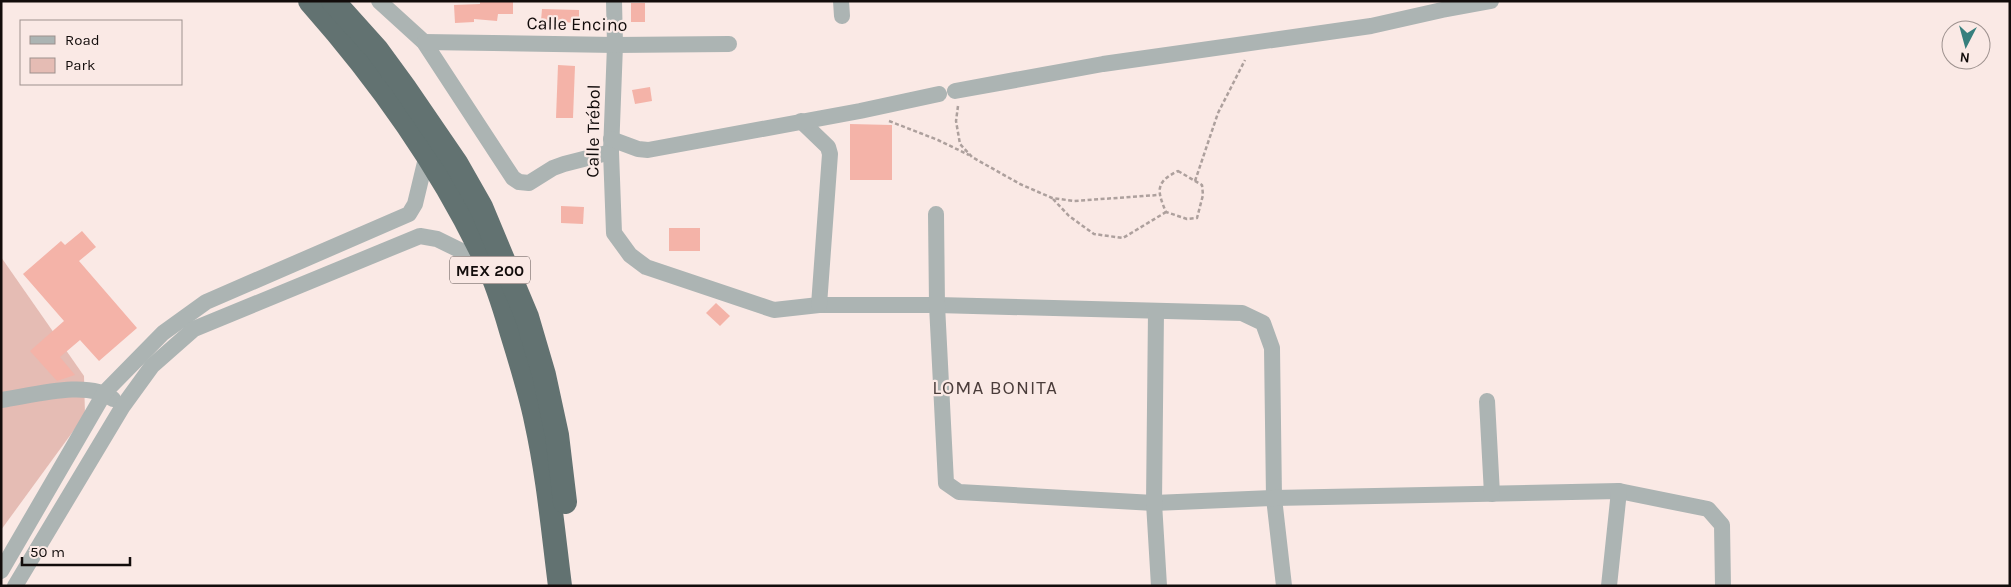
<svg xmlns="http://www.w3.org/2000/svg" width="2011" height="587" font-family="Karla,sans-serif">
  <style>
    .green { fill: #e5bcb4 }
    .building { fill: #f4b3a8 }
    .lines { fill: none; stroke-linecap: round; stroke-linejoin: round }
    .path { stroke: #ada09d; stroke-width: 2.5; stroke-dasharray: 4 2.5; stroke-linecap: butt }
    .minor { stroke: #acb4b3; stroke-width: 16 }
    .highway { stroke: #627271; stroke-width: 24 }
    .labels { text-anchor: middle; stroke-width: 4.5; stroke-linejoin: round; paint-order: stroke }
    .shield { fill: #fae9e5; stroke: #584e4c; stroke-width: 1 }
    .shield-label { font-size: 16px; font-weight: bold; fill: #120c0b }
    .street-label { font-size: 18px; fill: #120c0b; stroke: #fae9e5 }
    .neighbourhood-label { font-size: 19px; letter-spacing: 1px; fill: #4a3c3a; stroke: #fae9e5 }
  </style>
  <rect width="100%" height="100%" fill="#fae9e5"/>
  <polygon class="green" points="1,257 84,376 85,415 1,530"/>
  <g class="building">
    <polygon points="480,1 513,2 513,14 498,14 497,21 474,19 474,22 455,23 454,5 480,4"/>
    <rect x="631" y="3" width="14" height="19"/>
    <polygon points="542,9 579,10 579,23 541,21"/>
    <polygon points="558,65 575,66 573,118 556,118"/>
    <polygon points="650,87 652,101 635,104 632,90"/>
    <polygon points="850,124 892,125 892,180 850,180"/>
    <polygon points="561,206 584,207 583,224 561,223"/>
    <rect x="669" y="228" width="31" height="23"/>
    <polygon points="82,231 96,247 79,261 137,328 99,361 80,340 60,357 75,375 57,381 30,351 64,321 23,274 61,241 65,245"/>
    <polygon points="716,303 730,316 720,326 706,313"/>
  </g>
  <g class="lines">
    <g class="path">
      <polyline points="958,106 956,121 960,144 972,157 1020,184 1052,198 1074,201 1158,195"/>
      <polyline points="889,121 938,140 969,155"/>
      <path d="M1178,171L1202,185L1203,195L1197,218L1187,219L1166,212C1157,191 1155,182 1178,171Z"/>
      <polyline points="1195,181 1218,113 1245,60"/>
      <polyline points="1053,199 1069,216 1094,234 1123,238 1166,212"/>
    </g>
    <g class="minor">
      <polyline points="379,1 424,42 513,178 519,182 529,183 553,168 564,164 611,152"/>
      <polyline points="614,1 615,45 611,152 614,233 630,255 646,267 774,310 819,305 937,305 1242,313 1263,323 1272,348 1274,498 1284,586"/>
      <polyline points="841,1 842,16"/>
      <polyline points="424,42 615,45 729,44"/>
      <polyline points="955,91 1103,64 1371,26 1442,10 1491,1"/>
      <polyline points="801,121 828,147 830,154 819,305"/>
      <polyline points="611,139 638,149 648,150 860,111 939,94"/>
      <polyline points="936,214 937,305 946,483 959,492 1154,503 1274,498 1619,491 1708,509 1722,525 1723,586"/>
      <polyline points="1156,311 1154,503 1159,586"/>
      <path d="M1,400C31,396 88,379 113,399"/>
      <polyline points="1487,401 1492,494"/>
      <polyline points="1,571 105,392 163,333 206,302 409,214 415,204 427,154"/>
      <polyline points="15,586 123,406 152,366 194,329 420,236 437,239 488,264"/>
      <polyline points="1609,586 1619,491"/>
    </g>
    <g class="highway">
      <path d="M310,1C380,80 442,167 487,263C498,285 505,310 512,334C521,363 530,392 536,421C548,475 553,531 560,586"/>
      <polyline points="333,1 377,50 404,87 456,163 481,207 527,317 544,375 557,435 565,502"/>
    </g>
  </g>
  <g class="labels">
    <rect class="shield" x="450" y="256.5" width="80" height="27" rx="4"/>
    <g class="shield-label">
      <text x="490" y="276">MEX 200</text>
    </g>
    <g class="street-label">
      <text transform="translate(577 24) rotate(1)" y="6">Calle Encino</text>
      <text transform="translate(593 131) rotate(-89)" y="6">Calle Trébol</text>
    </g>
    <g class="neighbourhood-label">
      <text x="995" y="394">LOMA BONITA</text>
    </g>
  </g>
  <rect width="2011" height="587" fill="none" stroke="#120c0b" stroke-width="5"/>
  <rect x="20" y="20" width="162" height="65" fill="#fae9e5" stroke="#9d918e"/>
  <rect x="30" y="36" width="25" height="8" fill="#acb4b3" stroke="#9d918e"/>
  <text x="65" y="45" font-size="15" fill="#120c0b">Road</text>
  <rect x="30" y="58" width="25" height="15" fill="#e5bcb4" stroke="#9d918e"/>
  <text x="65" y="70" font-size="15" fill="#120c0b">Park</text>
  <g transform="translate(1966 45) rotate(186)"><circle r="24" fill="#fae9e5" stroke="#9d918e"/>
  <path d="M0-4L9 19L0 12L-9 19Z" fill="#367f7d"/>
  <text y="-8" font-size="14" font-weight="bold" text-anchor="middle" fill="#120c0b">N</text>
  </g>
  <path d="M22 557v8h108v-8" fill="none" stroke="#120c0b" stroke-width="2.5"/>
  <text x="30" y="557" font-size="15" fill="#120c0b" stroke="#fae9e5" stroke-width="4" paint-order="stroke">50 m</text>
</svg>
